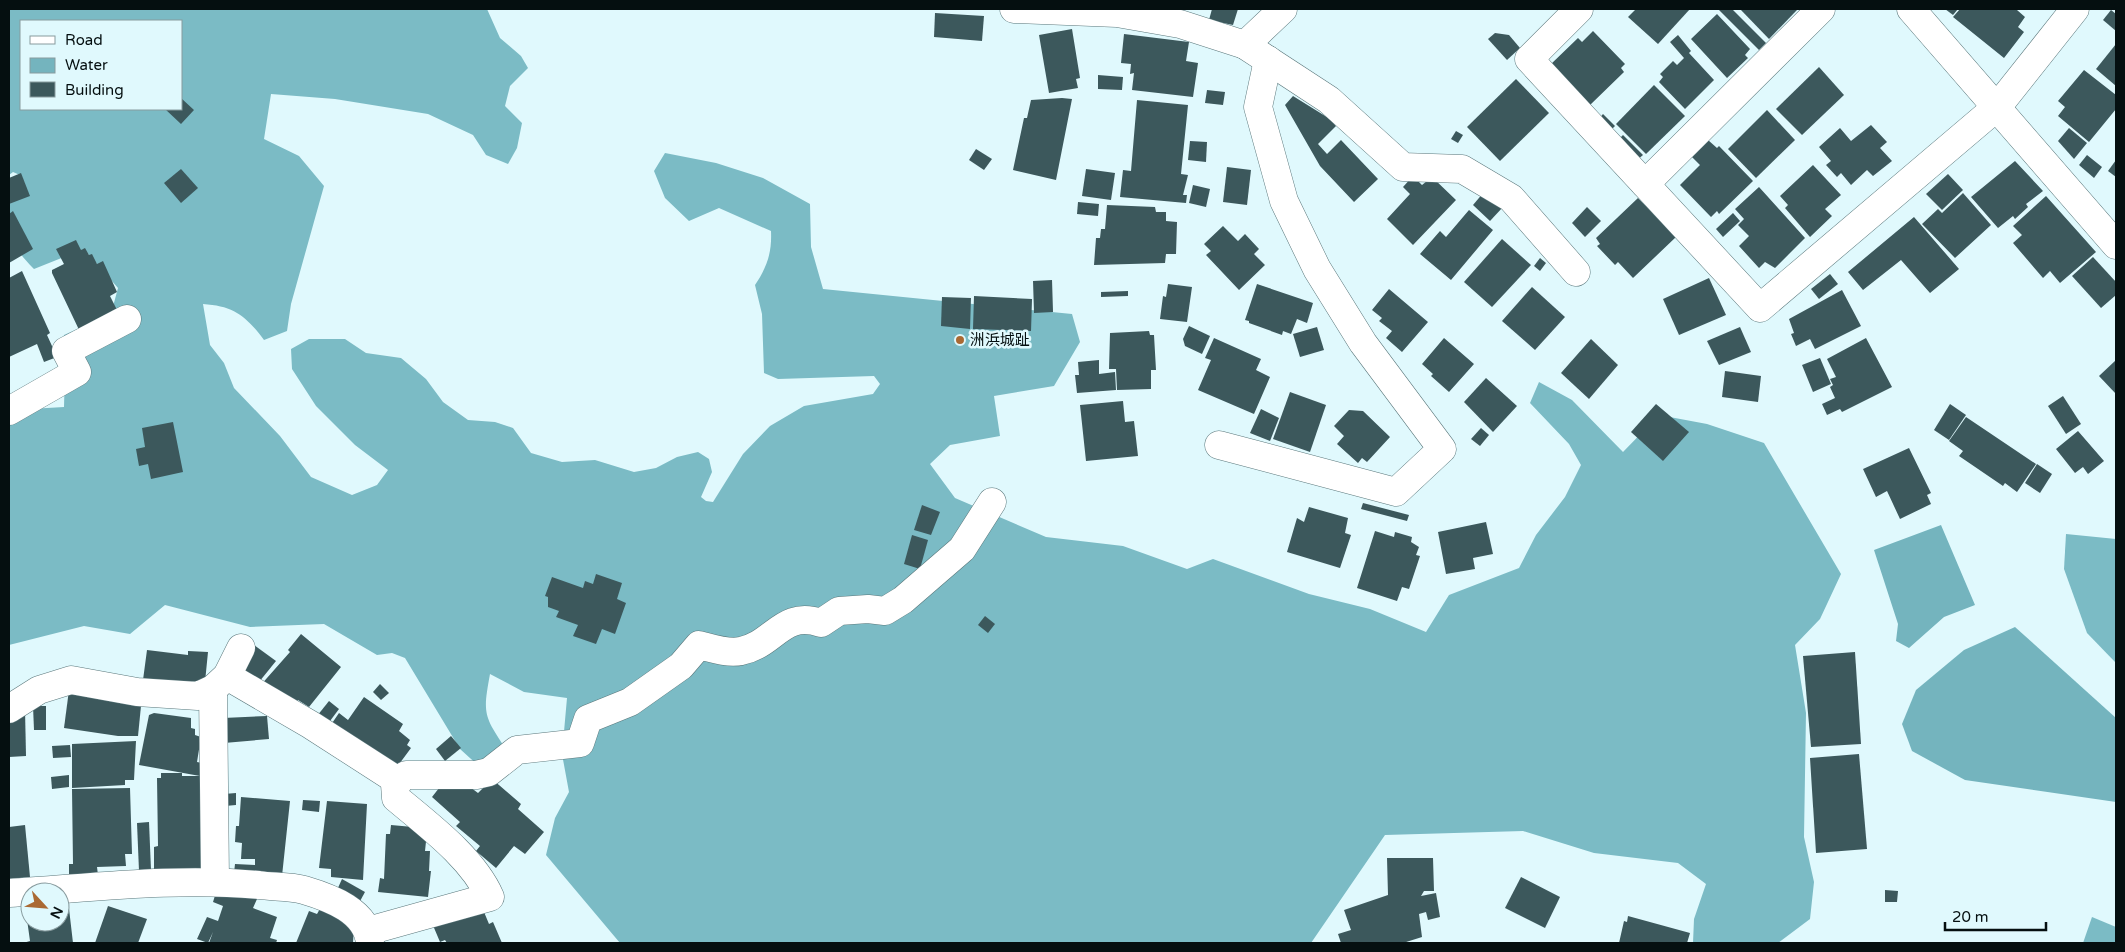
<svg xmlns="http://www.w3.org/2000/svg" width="2125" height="952" font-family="'Varela Round','Noto Sans JP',sans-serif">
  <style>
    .forest { fill: #7bbbc5; fill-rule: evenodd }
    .water { fill: #74b4be }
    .building { fill: #3c585c }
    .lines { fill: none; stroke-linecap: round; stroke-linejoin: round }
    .street-casing { stroke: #5b787c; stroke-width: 29 }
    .street { stroke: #fff; stroke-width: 28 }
    .poi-dot { fill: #aa6933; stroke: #e0f9fd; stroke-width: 2 }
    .labels { text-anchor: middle; stroke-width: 5; stroke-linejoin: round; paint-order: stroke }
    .poi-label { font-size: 15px; fill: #050f10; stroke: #e0f9fd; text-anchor: start }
  </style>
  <rect width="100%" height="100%" fill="#e0f9fd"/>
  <g class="forest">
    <path d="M9,9H487L500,38L521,56L528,68L510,86L505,106L522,123L517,148L508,164L486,155L473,135L428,114L335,99L271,94L264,139L299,156L324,186L291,304L287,331L264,340C246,316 234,306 203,304L210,345L224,363L234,388L280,436L311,477L352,495L377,485L388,470L355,445L316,406L292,369L291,349L309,339H345L366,353L401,358L426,379L443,402L468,420L495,422L513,428L531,453L562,462L595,460L634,472L656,468L677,457L698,452L709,459L712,472L701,497L706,501L713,502L743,454L770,426L804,406L873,394L880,384L874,376L778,379L764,373L762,314L755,285C767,267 772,253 771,231L719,208L689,221L665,198L654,171L665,153L716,163L763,178L810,204L811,247L823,289L1072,314L1080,342L1054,386L994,396L1000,436L950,445L930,464L955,498L1046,537L1123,546L1187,569L1213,559L1309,594L1370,609L1426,632L1449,595L1519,568L1536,535L1565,497L1581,465L1569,444L1530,403L1539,382L1572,400L1623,452L1659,415L1707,424L1764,443L1841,574L1820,619L1795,645L1806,713L1804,837L1814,882L1810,919L1778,943H1693L1694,919L1706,884L1678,863L1594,853L1523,831L1385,835L1311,943H620L546,855L555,818L569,792L562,754L567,698L524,692L490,674C483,713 483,715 506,749L481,768L460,749L405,658L392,653L377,655L324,624L250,627L165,605L130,634L84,626L9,645V419L30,409L64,407L65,368L60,352L64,335L111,314L118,288L84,249L34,269C7,242 9,232 9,197L25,184L20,175L13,172L9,175ZM21,21H181V109H21Z"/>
    <polygon points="2066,534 2116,539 2116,663 2087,633 2064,569"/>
    <polygon points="2092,917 2116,927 2116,943 2083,943"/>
  </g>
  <g class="water">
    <polygon points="1941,525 1975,605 1944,617 1909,648 1896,641 1898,624 1874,550"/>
    <polygon points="2015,627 2116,718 2116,802 1965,780 1912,751 1902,724 1916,690 1964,650"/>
  </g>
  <g class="building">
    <polygon points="1212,9 1238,9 1233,25 1209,20"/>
    <polygon points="1636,9 1690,9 1658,44 1628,17"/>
    <polygon points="1718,9 1732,9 1766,43 1759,50"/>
    <polygon points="1740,9 1796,9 1797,10 1769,39"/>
    <polygon points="1945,9 1958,9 1953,15"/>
    <polygon points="1960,9 2018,9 2017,10 2025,17 2018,27 2024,32 2004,58 1953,17"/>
    <polygon points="2111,10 2116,14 2116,31 2103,20"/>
    <polygon points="935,13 984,16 982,41 934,37"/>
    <polygon points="1717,14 1750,49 1745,55 1748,58 1727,78 1691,39"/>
    <polygon points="1072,29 1080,78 1076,79 1078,88 1049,93 1039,35"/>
    <polygon points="1593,31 1625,64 1621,68 1624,72 1589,106 1550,65 1578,38 1582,42"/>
    <polygon points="1495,33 1509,35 1520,48 1507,60 1488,39"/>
    <polygon points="1124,34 1189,42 1186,61 1198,63 1193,97 1132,90 1134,73 1130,74 1131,64 1121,63"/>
    <polygon points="1678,35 1691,51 1689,53 1714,80 1685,109 1659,82 1663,77 1660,74 1673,61 1677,65 1684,58 1670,42"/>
    <polygon points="2116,44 2116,86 2096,69"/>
    <polygon points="1819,67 1844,95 1802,135 1776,109"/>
    <polygon points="2084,70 2116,95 2116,109 2089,142 2058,116 2065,107 2058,101"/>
    <polygon points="1098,75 1123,77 1122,90 1098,89"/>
    <polygon points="1516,79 1549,113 1500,161 1467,127"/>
    <polygon points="1654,85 1685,116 1646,154 1616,124"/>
    <polygon points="1207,90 1225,92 1223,105 1205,103"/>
    <polygon points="1293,96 1330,119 1336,126 1318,144 1327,154 1341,140 1378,179 1354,202 1320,166 1285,105"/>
    <polygon points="181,98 194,110 181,124 165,109 181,109"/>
    <polygon points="1062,98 1072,99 1056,180 1013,170 1024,118 1027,118 1031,100"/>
    <polygon points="1137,100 1188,105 1181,174 1188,175 1183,195 1187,195 1186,203 1120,197 1123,170 1131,171"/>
    <polygon points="1767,110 1795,140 1756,178 1728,149"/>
    <polygon points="1603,114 1615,126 1608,133 1597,121"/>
    <polygon points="1871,125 1887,142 1880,148 1892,161 1873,176 1867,170 1851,185 1841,173 1837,177 1826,165 1831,161 1819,147 1840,128 1851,141"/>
    <polygon points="2069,128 2087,143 2074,159 2058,141"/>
    <polygon points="1456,131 1463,135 1458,143 1451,139"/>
    <polygon points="1623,135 1643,155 1636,161 1617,141"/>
    <polygon points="1708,140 1717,148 1719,146 1753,181 1719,214 1717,211 1711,217 1680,185 1700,165 1691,156"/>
    <polygon points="1190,141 1207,142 1206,162 1188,160"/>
    <polygon points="976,149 992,159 984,170 969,160"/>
    <polygon points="2087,155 2102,167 2094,178 2079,165"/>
    <polygon points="2116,160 2116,177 2108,171"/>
    <polygon points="2015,161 2043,191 2026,204 2028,207 2015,219 2013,216 1998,228 1971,197"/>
    <polygon points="1813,165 1841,195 1825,209 1832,216 1810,237 1785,208 1788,205 1780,196"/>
    <polygon points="1227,167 1251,170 1247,205 1223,202"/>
    <polygon points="181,169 198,188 181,203 164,183"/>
    <polygon points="1086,169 1115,173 1111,200 1082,196"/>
    <polygon points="21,173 30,196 9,204 9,178"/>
    <polygon points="1948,174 1963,190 1942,210 1926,194"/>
    <polygon points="1413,176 1422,185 1432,177 1456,200 1413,245 1387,219 1410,194 1403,187"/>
    <polygon points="1193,185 1210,189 1206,207 1189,203"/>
    <polygon points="1759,187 1805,238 1775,268 1765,262 1759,268 1739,246 1749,236 1738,225 1744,219 1735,209"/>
    <polygon points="1484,192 1503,207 1490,221 1473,205"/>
    <polygon points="1963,193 1991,225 1955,258 1922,224 1938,209 1942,213"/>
    <polygon points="2046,196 2096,252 2060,283 2050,271 2043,278 2013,243 2022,235 2013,226"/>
    <polygon points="1638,198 1676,237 1633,278 1618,262 1615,265 1597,246 1600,244 1596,238"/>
    <polygon points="1078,202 1099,204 1098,216 1077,214"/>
    <polygon points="1107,205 1155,207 1156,212 1166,212 1166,221 1177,222 1176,254 1166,254 1165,263 1094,265 1096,238 1100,238 1101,229 1105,229"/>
    <polygon points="1587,207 1601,221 1585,237 1572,223"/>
    <polygon points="1469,210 1493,230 1451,280 1420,254 1440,231 1446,237"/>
    <polygon points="13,211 33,249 9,263 9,214"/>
    <polygon points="1733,213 1740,221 1723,237 1716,229"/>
    <polygon points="1914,217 1959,269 1930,293 1901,260 1863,290 1848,272"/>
    <polygon points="1223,226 1238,241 1245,234 1259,249 1254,254 1265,265 1239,290 1206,255 1211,251 1204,244"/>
    <polygon points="1502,239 1531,265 1492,307 1464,282"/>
    <polygon points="76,240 81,250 85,248 89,255 92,254 97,264 103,261 117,292 110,296 120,316 81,334 52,273 52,270 64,264 56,249"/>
    <polygon points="2093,257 2116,282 2116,295 2101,308 2072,276"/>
    <polygon points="1540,258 1546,263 1540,271 1534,266"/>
    <polygon points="22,271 50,333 47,335 57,357 44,362 37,344 9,357 9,278"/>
    <polygon points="1830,274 1838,284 1819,299 1811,289"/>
    <polygon points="1709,278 1726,315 1679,335 1663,299"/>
    <polygon points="1052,280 1053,312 1034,313 1033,281"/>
    <polygon points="1168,284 1192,287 1187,322 1160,319 1163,296 1166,297"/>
    <polygon points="1257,284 1313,303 1307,323 1297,319 1291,334 1283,331 1282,335 1249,323 1249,321 1245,320"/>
    <polygon points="1532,287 1565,317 1535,350 1502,321"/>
    <polygon points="1389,289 1428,322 1402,352 1386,338 1392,331 1379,321 1382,318 1372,310"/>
    <polygon points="1842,290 1861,326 1815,349 1810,339 1796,346 1791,334 1794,333 1789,319"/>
    <polygon points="1128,291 1128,296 1101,297 1101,292"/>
    <polygon points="974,296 1032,299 1031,331 973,329"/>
    <polygon points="942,297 971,298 970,329 941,326"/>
    <polygon points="1189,326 1210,336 1202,354 1185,346 1183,339"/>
    <polygon points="1317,327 1324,350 1300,357 1293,334"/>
    <polygon points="1740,327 1751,352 1719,365 1707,341"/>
    <polygon points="1149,331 1150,335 1154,335 1156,370 1151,370 1151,389 1117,390 1116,369 1109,369 1110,333"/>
    <polygon points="1214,338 1261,359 1256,370 1270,377 1254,414 1198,390 1211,360 1205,358"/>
    <polygon points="1444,338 1474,364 1449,392 1431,376 1433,374 1422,364"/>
    <polygon points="1866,338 1892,387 1842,412 1840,409 1827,415 1822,404 1835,398 1830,387 1833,385 1830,379 1836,377 1827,359"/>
    <polygon points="1591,339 1618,365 1589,399 1561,373"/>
    <polygon points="1820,358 1831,384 1813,392 1802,365"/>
    <polygon points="1099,360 1099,374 1115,372 1116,390 1077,393 1075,375 1079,375 1078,362"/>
    <polygon points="2116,360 2116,394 2099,376"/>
    <polygon points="1725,371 1761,376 1758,402 1722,397"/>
    <polygon points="1486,378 1517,406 1493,432 1464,402"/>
    <polygon points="1290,392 1326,405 1310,452 1273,439"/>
    <polygon points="2063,396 2081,424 2066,434 2048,406"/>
    <polygon points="1123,401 1125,422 1134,421 1138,456 1086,461 1080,405"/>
    <polygon points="1656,404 1689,432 1663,461 1631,432"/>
    <polygon points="1950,404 1966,415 1949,440 1934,430"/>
    <polygon points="1261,409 1279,418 1270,441 1250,433"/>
    <polygon points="1349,410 1363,411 1390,437 1367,462 1362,458 1358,463 1337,444 1344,436 1334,426"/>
    <polygon points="1966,417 2036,464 2017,492 2005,483 2003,486 1959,456 1963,451 1949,441"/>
    <polygon points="173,422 183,472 151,479 148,464 139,466 136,449 145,447 142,428"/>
    <polygon points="1481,428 1489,435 1480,446 1471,439"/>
    <polygon points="2078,431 2104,461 2088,474 2083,467 2075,473 2056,449"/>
    <polygon points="1909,448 1931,493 1927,495 1931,504 1900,519 1887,491 1876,497 1863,469"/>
    <polygon points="2037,464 2052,474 2040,493 2025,483"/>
    <polygon points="1363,503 1409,515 1407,521 1361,509"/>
    <polygon points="922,505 940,512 931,535 914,530"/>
    <polygon points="1309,507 1348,518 1345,533 1351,535 1340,568 1287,552 1297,518 1304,522"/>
    <polygon points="1486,522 1493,554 1473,558 1475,569 1446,574 1438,532"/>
    <polygon points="1375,531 1394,537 1395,532 1412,537 1411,542 1419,547 1416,555 1420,556 1409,589 1402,587 1397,601 1357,588"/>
    <polygon points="912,535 928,540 920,569 904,564"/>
    <polygon points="596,574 622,583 617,599 626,603 615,634 602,629 596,644 573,636 578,625 556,617 559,611 548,607 548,597 545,596 552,577 583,588 585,581 593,584"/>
    <polygon points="985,616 995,624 988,633 978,625"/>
    <polygon points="301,634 341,667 309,707 298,700 291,709 259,687 290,652 288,650"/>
    <polygon points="254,645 276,661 255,687 234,672"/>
    <polygon points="147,650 188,655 188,651 208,652 205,682 192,681 191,684 143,680"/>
    <polygon points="1855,652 1861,744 1811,747 1803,656"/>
    <polygon points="380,684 389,693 381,700 373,692"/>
    <polygon points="69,690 142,696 138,736 118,736 64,728"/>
    <polygon points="364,697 403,724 399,731 410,740 407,745 411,748 394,771 326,732 339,713 348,720"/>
    <polygon points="329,701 339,709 324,729 313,721"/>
    <polygon points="33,706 46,706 46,730 34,730"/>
    <polygon points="25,709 26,756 9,757 9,710"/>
    <polygon points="154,713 191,718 191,728 195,729 195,735 201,737 197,762 202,763 200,776 139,765 149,715"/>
    <polygon points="267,716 269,739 224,743 223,718"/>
    <polygon points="451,736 461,748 445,761 436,749"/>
    <polygon points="136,741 134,780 125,780 125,785 72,788 72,744"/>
    <polygon points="70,745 71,757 53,758 52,746"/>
    <polygon points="1859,754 1867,849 1816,853 1810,758"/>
    <polygon points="161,773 182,773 182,776 200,776 201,840 204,871 154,873 154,847 158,846 157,778 161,778"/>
    <polygon points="69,775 69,787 52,789 51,777"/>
    <polygon points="492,779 521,804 518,809 544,832 525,854 514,846 496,868 476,851 480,846 456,826 460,822 432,797 443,783 470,787 478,793"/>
    <polygon points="130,788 132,854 125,854 126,866 97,867 98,875 69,876 69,864 73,864 72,789"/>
    <polygon points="236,793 236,805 225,806 224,794"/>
    <polygon points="241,797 290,801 282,876 234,873 235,864 255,865 255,859 241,859 242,843 235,842 236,826 239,826"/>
    <polygon points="303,800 320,801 319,812 302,810"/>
    <polygon points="327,801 367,804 363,880 331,877 331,869 319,868"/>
    <polygon points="149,822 151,870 139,871 137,823"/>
    <polygon points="25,825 30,877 9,879 9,827"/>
    <polygon points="391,825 413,827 413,831 427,832 425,851 430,851 429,871 431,871 428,897 378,892 380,878 384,879 386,834 390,834"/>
    <polygon points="1387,858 1433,858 1434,891 1424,891 1421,896 1436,893 1440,917 1428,920 1426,912 1419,914 1422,937 1403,943 1341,943 1338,934 1351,930 1344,910 1388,895"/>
    <polygon points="1521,877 1560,897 1545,928 1505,908"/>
    <polygon points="342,879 365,892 359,903 337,890"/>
    <polygon points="217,889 257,899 253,908 277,917 270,938 277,940 276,943 209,943 213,932 208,943 197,939 207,917 218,921 223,906 213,902"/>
    <polygon points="1885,890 1898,891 1897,902 1885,902"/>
    <polygon points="68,900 73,943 23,943 30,941 25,905 30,904 30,922 60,922 60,901"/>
    <polygon points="108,906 147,919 138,943 95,943"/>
    <polygon points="321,907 354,926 353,943 296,943 309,911 317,914"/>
    <polygon points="484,912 489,924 493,922 502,943 447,943 445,940 440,942 432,923"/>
    <polygon points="1628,916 1690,933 1687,943 1619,943 1624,921 1627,922"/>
  </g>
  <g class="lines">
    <g class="street-casing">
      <g id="street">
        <polyline points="1014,9 1117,13 1180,24 1245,45 1283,9"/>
        <polyline points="1579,9 1529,59 1760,308 1998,106 2075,9"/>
        <polyline points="1911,9 2116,245"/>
        <polyline points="1245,45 1329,100 1403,167 1462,169 1511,198 1576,272"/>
        <polyline points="1645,184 1821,9"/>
        <polyline points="9,411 77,372 66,351 127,319"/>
        <polyline points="1219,445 1396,492 1442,449 1363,343 1317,269 1284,201 1258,107 1268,60"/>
        <polyline points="227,676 311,725 398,781"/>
        <polyline points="213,689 215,881"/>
        <polyline points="9,709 39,690 71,680 137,692 198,696 213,689 227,676 241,648"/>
        <path d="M9,893C91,888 176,877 259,885C273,887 290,886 304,890C331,898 367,911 370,943"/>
        <path d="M368,931L490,897C473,858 428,825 396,798L395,784L406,775H476L489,772L517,750L580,743L588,719L630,702L681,666L699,645C711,648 728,654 741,651C775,644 782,610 821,623L839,611L868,609L885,611L903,600L962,549L992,502"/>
      </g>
    </g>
    <use href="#street" class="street"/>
  </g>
  <circle class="poi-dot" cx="960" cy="340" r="5"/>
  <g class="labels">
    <g class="poi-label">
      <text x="970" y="345">洲浜城趾</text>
    </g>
  </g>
  <rect width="2125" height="952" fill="none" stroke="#050f10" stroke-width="20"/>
  <rect x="20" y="20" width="162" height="90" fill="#e0f9fd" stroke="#889b9e"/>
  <rect x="30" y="36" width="25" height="8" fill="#ffffff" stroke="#889b9e"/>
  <text x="65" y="45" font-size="15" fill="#050f10">Road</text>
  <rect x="30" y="58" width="25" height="15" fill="#74b4be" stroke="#889b9e"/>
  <text x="65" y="70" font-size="15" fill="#050f10">Water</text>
  <rect x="30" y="82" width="25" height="15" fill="#3c585c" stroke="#889b9e"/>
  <text x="65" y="95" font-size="15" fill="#050f10">Building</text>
  <g transform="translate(45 907) rotate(116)"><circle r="24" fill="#e0f9fd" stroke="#889b9e"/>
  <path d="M0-4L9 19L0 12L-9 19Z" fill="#aa6933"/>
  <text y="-8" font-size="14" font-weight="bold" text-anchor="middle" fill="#050f10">N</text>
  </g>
  <path d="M1945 922v8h101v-8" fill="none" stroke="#050f10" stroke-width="2.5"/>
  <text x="1952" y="922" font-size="15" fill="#050f10" stroke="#e0f9fd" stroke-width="4" paint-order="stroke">20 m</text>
</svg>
